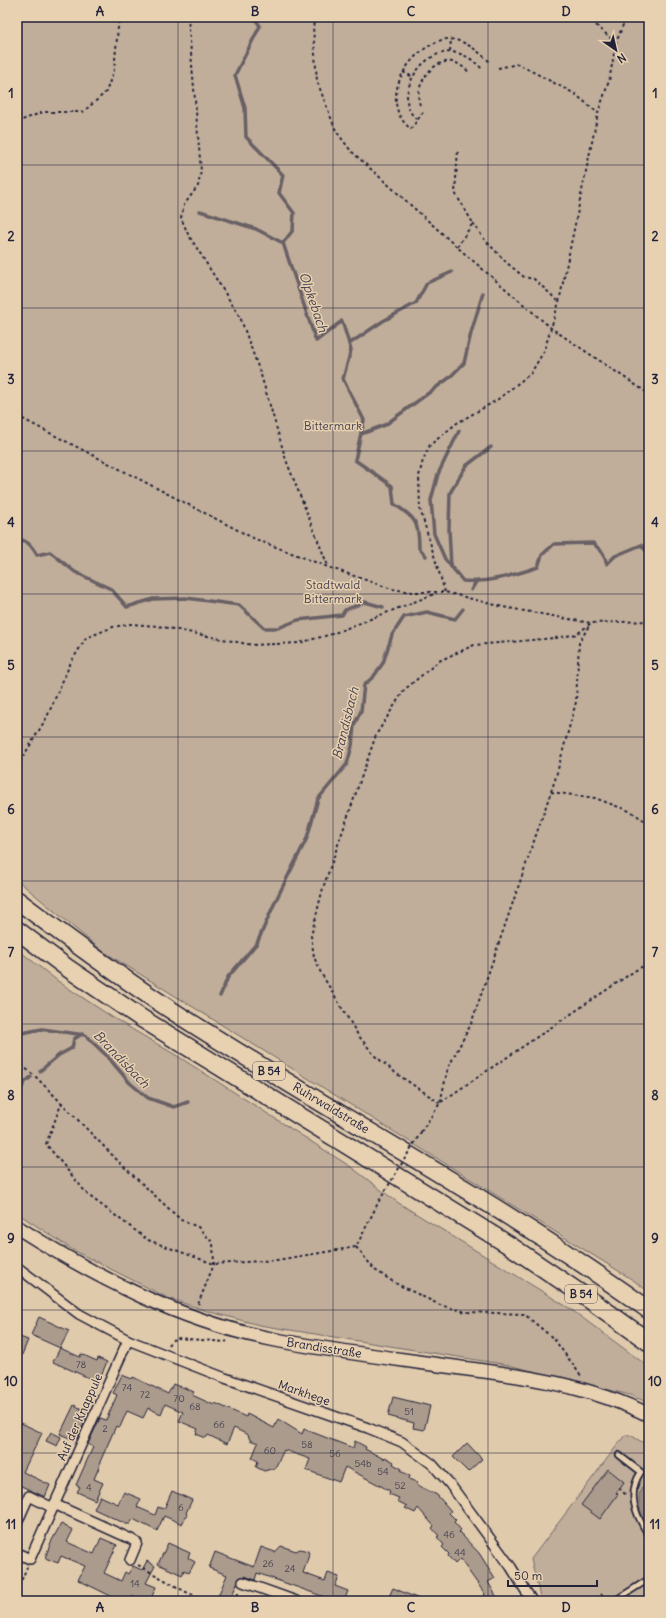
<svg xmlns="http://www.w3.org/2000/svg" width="666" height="1618" font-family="Delius,sans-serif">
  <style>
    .green { fill: #c0ae9a; stroke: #71686a }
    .water { fill: #988981; stroke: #696065 }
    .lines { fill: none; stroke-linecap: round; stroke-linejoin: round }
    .stream { stroke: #696065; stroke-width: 3.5 }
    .building { fill: #ab9b8c; stroke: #22223b }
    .lane-casing { stroke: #22223b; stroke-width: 8 }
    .street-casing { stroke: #22223b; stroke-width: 12 }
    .secondary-casing { stroke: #22223b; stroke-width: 16 }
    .highway-casing { stroke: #22223b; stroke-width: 20 }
    .path { stroke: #22223b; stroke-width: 2; stroke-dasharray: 3 3; stroke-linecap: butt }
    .lane { stroke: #e8d1b1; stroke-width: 4.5 }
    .street { stroke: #e8d1b1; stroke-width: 9 }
    .secondary { stroke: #e8d1b1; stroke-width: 13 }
    .highway { stroke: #e8d1b1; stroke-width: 17 }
    .path-bridge { stroke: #22223b; stroke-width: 2; stroke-dasharray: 3 3; stroke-linecap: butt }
    .grid { fill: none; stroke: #22223b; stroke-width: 1; stroke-opacity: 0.55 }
    .labels { text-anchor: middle; stroke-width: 3; stroke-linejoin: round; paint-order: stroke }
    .number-label { font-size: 10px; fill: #44404f }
    .shield { fill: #e8d1b1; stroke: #5d565e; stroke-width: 1 }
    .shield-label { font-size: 11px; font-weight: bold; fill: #22223b }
    .park-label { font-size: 12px; fill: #423e4e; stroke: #e8d1b1 }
    .street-label { font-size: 12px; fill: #22223b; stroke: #e8d1b1 }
    .water-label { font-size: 13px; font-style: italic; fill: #454150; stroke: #e8d1b1 }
    .neatline { fill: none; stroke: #22223b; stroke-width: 1.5 }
    .grid-label { font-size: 13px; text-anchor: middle; font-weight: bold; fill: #22223b }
  </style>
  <rect width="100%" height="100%" fill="#e0caac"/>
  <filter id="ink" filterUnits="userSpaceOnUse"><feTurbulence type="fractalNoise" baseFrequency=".025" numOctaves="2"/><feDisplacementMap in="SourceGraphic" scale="8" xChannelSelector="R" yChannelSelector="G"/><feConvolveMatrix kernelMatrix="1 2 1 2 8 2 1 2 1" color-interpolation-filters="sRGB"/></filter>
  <g filter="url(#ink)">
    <g class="green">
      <polygon points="17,17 649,17 649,1292 633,1280 101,950 17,880"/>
      <polygon points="17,949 59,982 115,1019 179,1057 351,1167 397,1202 569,1308 649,1367 649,1403 630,1395 508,1365 259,1325 207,1311 168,1298 73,1250 17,1213"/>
      <polygon points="625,1435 630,1435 649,1446 649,1601 541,1601 531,1559"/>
    </g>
    <path class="water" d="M649,1475V1511L642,1516C637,1496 638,1492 649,1475Z"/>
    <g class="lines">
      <g class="stream">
        <path d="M254,17L260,26L235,75L245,108L246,137L283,175L279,193L294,213L293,230L283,243L316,341L342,321L351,350L343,379L364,420L355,460L392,486L394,504C415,518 419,521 419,548L426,556"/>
        <polyline points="200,211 256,229 283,243"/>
        <polyline points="349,344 383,321 416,303 427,283 452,272"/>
        <path d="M459,431L438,474L431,500L434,534L445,559L463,581C489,583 514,575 538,567L542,555L554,544L593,543L603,553L607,564L615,556L641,545L649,554"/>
        <polyline points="361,434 385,425 449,378 464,363 471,333 483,293"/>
        <path d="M17,539C28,540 32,547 37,555L50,552L75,572L111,589L127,607L153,599L186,598L239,605L264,628H278L298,620L342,615L345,610L365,602L383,607"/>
        <polyline points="451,567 449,529 450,493 466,466 491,447"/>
        <polyline points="471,590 476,582"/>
        <polyline points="220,996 228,977 257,943 276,900 307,838 318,799 347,764 352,746 354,725 361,711 364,685 374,676 383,663 392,635 404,617 427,612 455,619 463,609"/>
        <polyline points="17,1034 42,1029 85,1035 107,1056 130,1083 148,1098 174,1107 188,1102"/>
        <polyline points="40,1071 59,1055 72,1048 74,1039 82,1034"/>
        <polyline points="20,1091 24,1083 31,1077"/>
      </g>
    </g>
    <g class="building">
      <polygon points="39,1317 69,1331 60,1348 80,1357 81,1354 97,1361 98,1358 107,1362 98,1382 53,1362 60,1348 31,1335"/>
      <polygon points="17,1336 28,1340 17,1367"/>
      <polygon points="122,1375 132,1379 133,1377 168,1394 173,1384 180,1387 180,1386 194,1392 192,1395 214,1405 215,1403 246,1417 247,1414 274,1428 278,1419 302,1434 304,1429 353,1448 355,1441 366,1447 365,1449 384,1459 385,1457 394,1462 393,1464 402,1469 401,1471 410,1476 409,1479 418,1483 417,1485 437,1495 451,1511 449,1513 456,1520 454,1522 461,1530 459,1532 479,1553 495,1578 488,1582 499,1601 487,1601 484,1595 485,1594 460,1559 455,1564 448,1556 449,1554 442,1547 444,1545 437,1537 439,1536 432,1528 434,1526 418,1508 415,1513 405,1508 407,1506 397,1501 399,1498 389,1494 390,1491 381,1486 345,1467 339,1482 306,1470 310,1459 284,1450 275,1468 264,1471 256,1467 258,1461 252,1458 258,1443 250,1440 248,1435 234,1428 227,1444 208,1435 206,1438 196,1434 198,1429 179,1421 183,1412 165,1404 161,1414 148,1408 143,1418 127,1411 120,1427 116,1426 99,1464 100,1465 94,1479 103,1483 95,1500 77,1492 80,1487 76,1485 93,1447 88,1444 100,1418 106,1420 117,1395 113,1393"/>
      <polygon points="393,1397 430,1406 424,1430 413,1428 414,1423 388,1416"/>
      <polygon points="74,1405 89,1413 77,1439 74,1438 74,1440 60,1434"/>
      <polygon points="21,1423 42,1433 23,1472 50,1485 45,1497 17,1484 17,1432"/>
      <polygon points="51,1432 61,1437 57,1446 46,1441"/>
      <polygon points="467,1443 482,1459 468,1472 453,1457"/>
      <polygon points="608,1469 624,1482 616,1493 618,1494 600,1519 581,1505"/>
      <polygon points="172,1491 192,1500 186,1513 187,1514 182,1524 164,1516 157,1531 133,1519 130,1524 126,1524 94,1509 100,1496 118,1504 124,1492 141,1499 137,1507 155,1515 158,1507 164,1509"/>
      <polygon points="61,1524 73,1530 67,1542 94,1554 101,1538 117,1545 104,1573 121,1581 125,1572 128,1574 133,1566 142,1570 147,1561 155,1566 146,1583 156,1587 150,1601 144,1601 133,1596 131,1601 121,1601 78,1580 85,1566 61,1556 58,1563 45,1558 51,1542"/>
      <polygon points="168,1543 190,1553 188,1558 195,1562 189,1573 184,1570 182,1575 158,1564"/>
      <polygon points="281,1546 296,1551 300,1549 308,1551 309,1555 303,1573 325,1581 328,1573 339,1577 335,1586 348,1591 344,1601 336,1601 257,1573 255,1580 245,1576 239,1578 230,1601 216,1601 227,1575 209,1568 215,1552 254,1567 261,1547 275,1552"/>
      <polygon points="393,1588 424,1601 387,1601"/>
    </g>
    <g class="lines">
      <g class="lane-casing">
        <g id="lane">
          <path d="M619,1455L641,1472C626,1494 636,1516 649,1536"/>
          <polyline points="614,1601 649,1579"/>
        </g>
      </g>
      <g class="street-casing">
        <g id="street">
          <polyline points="17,1267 79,1314 128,1340 225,1378 368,1428 402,1442 432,1464 449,1483 511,1567 532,1601"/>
          <polyline points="54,1504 131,1539 137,1543 130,1560"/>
          <polyline points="17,1523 29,1496 53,1508"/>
          <polyline points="17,1553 30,1559 128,1340"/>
          <polyline points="243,1582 296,1601"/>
        </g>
      </g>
      <g class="secondary-casing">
        <path id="secondary" d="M17,1227C97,1278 182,1322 276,1340C337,1352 400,1359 461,1368C525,1376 591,1386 649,1415"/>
      </g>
      <g class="highway-casing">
        <g id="highway">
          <path d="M17,900C66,937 116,974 168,1008C327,1111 495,1199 649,1310"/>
          <polyline points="17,930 66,967 141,1018 512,1247 593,1302 649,1342"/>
        </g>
      </g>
      <g class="path">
        <polyline points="188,17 201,171 198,186 184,205 181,218 188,234 240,317 261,375 286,460 328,566"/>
        <polyline points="315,17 313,27 317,81 336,131 351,151 457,247 551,328 649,394"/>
        <polyline points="587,17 616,43"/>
        <polyline points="450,51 451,39"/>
        <polyline points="498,68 518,64 575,94 598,113"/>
        <polyline points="403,72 413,77"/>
        <path d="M420,105C413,87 432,58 453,62C460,64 464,68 469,72"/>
        <path d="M423,112L411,129C379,104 403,58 433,44C437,42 442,39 447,39C464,39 478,51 490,62"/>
        <path d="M417,119C385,97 436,18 482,69"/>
        <polyline points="17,122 43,112 83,112 106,92 114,70 119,17"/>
        <polyline points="473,223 484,239 507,263 524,277 534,279 559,302"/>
        <polyline points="457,247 473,223 455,193 458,149"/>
        <polyline points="17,416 255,539 328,567 392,589 412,592 445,592 503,607 591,623 649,621"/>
        <polyline points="445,592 420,509 419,476 423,460 430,445 457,423 497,400 531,373 544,351 559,302 598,113 609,81 616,43 626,17"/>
        <polyline points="17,767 47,717 71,662 86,638 113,627 131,624 158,626 252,645 299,643 332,634 437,593"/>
        <polyline points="551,792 595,798 632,812 649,824"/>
        <polyline points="17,1061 37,1078 121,1164 181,1220 198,1227 213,1243 214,1264 197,1307"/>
        <polyline points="62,1102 46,1144 88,1195 148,1240 214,1264 277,1260 356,1247 379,1201"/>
        <polyline points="441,1102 636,970 649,963"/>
        <polyline points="440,1103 397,1074 375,1056 358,1035 321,973 314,957 311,936 323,888 376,735 404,690 439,661 474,645 556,638 577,634 591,623"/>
        <polyline points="421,1132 440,1103 448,1068 471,1024 555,780 576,702 579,643 590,624"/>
        <polyline points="356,1247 375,1270 395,1283 440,1305 466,1312 524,1314 554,1339 582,1377"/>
        <polyline points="168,1345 171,1341 177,1338 225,1342 227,1341"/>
        <polyline points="619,1488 626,1495"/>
        <polyline points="138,1565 186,1592 210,1601"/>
        <polyline points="17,1591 27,1567"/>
        <polyline points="601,1594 606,1601"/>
        <polyline points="235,1601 239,1591"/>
      </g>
      <use href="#lane" class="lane"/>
      <use href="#street" class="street"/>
      <use href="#secondary" class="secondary"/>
      <use href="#highway" class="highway"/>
      <polyline class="path-bridge" points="379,1201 421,1132"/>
    </g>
  </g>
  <path class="grid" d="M178,17V1601M333,17V1601M488,17V1601M17,165H649M17,308H649M17,451H649M17,594H649M17,737H649M17,881H649M17,1024H649M17,1167H649M17,1310H649M17,1453H649"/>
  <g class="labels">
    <g class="number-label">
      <text x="81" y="1368">78</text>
      <text x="127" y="1391">74</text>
      <text x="145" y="1398">72</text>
      <text x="179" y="1402">70</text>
      <text x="195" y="1410">68</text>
      <text x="409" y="1415">51</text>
      <text x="219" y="1428">66</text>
      <text x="105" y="1432">2</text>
      <text x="307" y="1448">58</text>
      <text x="270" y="1454">60</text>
      <text x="335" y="1457">56</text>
      <text x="363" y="1467">54b</text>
      <text x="383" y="1475">54</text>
      <text x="400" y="1489">52</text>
      <text x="89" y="1491">4</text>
      <text x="181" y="1511">6</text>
      <text x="449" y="1538">46</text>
      <text x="460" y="1556">44</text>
      <text x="268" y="1567">26</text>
      <text x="290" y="1572">24</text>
      <text x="135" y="1587">14</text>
    </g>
    <g class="shield">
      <rect x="253" y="1062" width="32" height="18" rx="3"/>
      <rect x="565" y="1285" width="32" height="18" rx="3"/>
    </g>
    <g class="shield-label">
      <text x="269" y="1075">B 54</text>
      <text x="581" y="1298">B 54</text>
    </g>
    <g class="park-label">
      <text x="333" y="430">Bittermark</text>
      <text x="333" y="589">Stadtwald<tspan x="333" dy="14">Bittermark</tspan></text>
    </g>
    <g class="street-label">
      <text transform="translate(331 1108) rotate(31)" y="4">Ruhrwaldstraße</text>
      <text transform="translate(324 1348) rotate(9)" y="4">Brandisstraße</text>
      <text transform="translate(304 1393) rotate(19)" y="4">Markhege</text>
      <text transform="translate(80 1417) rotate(-66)" y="4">Auf der Knappule</text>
    </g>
    <g class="water-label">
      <text transform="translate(314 302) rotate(71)" y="5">Olpkebach</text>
      <text transform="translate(345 723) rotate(-76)" y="5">Brandisbach</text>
      <text transform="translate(122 1059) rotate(46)" y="5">Brandisbach</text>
    </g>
  </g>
  <rect width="666" height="1618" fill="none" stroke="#e8d1b1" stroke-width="44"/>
  <g transform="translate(616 50) rotate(146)" stroke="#e8d1b1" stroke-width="3" paint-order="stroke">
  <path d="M0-3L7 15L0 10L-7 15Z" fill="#22223b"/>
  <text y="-6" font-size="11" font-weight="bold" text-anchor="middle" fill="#22223b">N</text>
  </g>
  <path d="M508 1580v6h89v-6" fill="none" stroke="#22223b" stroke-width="2"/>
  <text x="514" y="1580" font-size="12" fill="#22223b" stroke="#e8d1b1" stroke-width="3" paint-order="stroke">50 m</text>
  <rect x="22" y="22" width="622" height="1574" class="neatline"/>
  <g class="grid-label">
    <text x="100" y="16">A</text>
    <text x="255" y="16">B</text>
    <text x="411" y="16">C</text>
    <text x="566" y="16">D</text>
    <text x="11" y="98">1</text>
    <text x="655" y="98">1</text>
    <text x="11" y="241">2</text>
    <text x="655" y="241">2</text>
    <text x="11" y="384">3</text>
    <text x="655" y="384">3</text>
    <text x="11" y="527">4</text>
    <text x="655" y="527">4</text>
    <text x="11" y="670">5</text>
    <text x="655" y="670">5</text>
    <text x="11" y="814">6</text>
    <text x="655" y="814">6</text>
    <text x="11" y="957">7</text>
    <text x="655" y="957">7</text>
    <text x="11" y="1100">8</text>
    <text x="655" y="1100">8</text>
    <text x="11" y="1243">9</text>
    <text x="655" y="1243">9</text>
    <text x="11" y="1386">10</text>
    <text x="655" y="1386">10</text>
    <text x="11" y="1529">11</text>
    <text x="655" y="1529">11</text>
    <text x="100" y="1612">A</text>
    <text x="255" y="1612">B</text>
    <text x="411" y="1612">C</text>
    <text x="566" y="1612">D</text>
  </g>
</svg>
